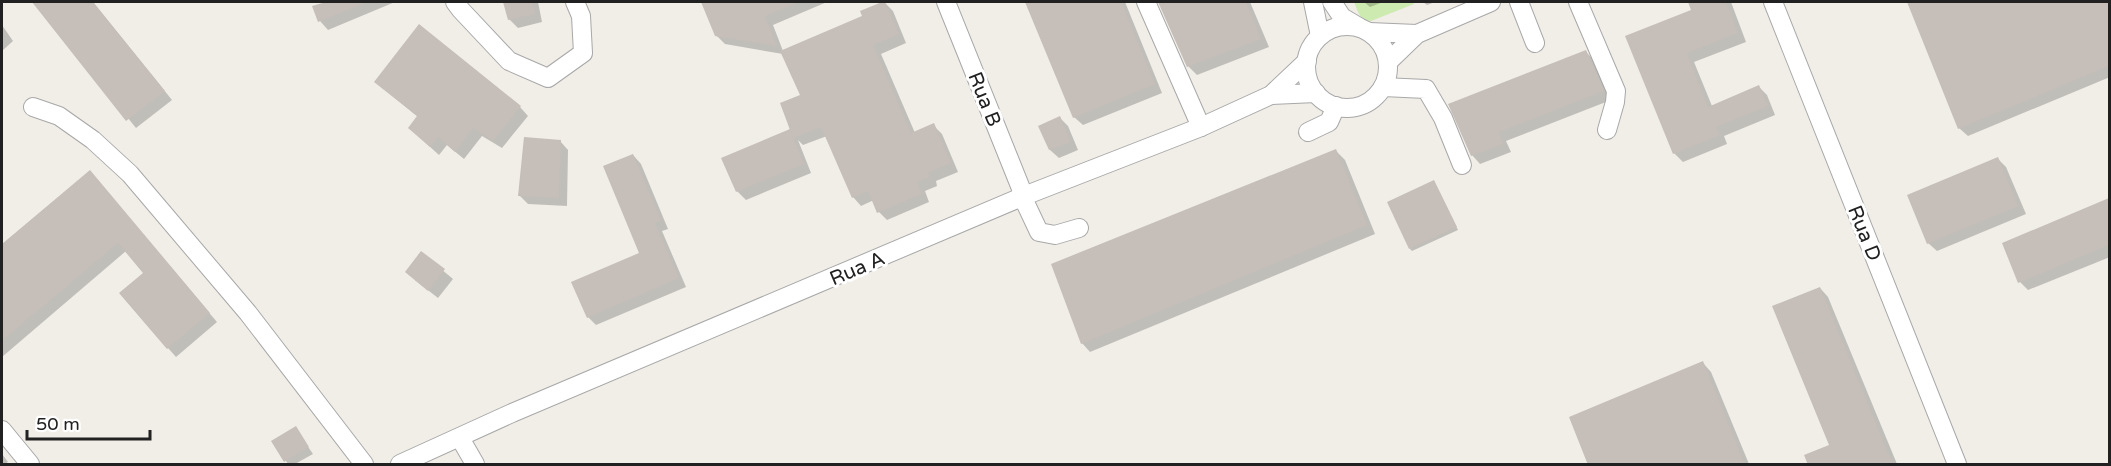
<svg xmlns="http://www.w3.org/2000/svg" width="2111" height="466" font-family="'Varela Round',sans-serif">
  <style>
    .grass { fill: #cdeab0 }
    .shadow { fill: #0003 }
    .building { fill: #c6beb8 }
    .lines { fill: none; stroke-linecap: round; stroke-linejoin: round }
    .minor-casing { stroke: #a8a8a8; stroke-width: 20 }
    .minor { stroke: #fff; stroke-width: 18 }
    .labels { text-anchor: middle; stroke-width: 6; stroke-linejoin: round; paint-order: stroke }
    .street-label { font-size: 20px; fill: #212121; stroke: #fff }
  </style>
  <rect width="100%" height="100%" fill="#f1eee8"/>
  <path class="grass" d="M1354,2H1413L1414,4L1371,21C1359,20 1358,11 1354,2Z"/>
  <g class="shadow">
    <polygon points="34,2 93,2 172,100 136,128"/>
    <polygon points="326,2 395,2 328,30 320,21"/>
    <polygon points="505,2 538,2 542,22 518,28 509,19"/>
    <polygon points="703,2 827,2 773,25 783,51 864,17 884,2 893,11 906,43 881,54 915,133 933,125 942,134 958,172 936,181 937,186 925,191 929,202 887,220 879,212 874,200 861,206 853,197 827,136 803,145 798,140 811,173 746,200 737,191 789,131 802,96 783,54 725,44 716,35"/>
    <polygon points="1027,2 1125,2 1162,93 1083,125 1074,117"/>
    <polygon points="1160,2 1250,2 1269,47 1197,75 1188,66"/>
    <polygon points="1364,2 1383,2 1370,7"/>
    <polygon points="1423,2 1435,2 1427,5"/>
    <polygon points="1689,2 1731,2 1746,42 1694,62 1712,106 1759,87 1767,95 1775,115 1724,136 1727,144 1683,162 1674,153 1627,37 1693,10"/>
    <polygon points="1909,2 2110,2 2110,77 1968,136 1959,128"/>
    <polygon points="2,25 13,41 2,51"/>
    <polygon points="1586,52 1594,60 1611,100 1506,141 1511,152 1480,164 1472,155"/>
    <polygon points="376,82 520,107 528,116 502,148 482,136 464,159 447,145 439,155 418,136 418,117"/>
    <polygon points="1060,118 1068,126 1078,150 1059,158 1050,150 1040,126"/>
    <polygon points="560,141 568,150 567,206 528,204 519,195"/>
    <polygon points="1336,151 1345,160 1375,234 1090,352 1082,343"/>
    <polygon points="633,155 641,164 668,229 662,231 686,287 596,325 588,317 641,253"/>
    <polygon points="1998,159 2006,167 2026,214 1937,251 1928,243"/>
    <polygon points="90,172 217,322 176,357 168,348 145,273 126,251 2,357 2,246"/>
    <polygon points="1434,182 1458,230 1412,251 1410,249"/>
    <polygon points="2107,201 2110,203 2110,257 2028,290 2020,282"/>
    <polygon points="422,253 453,279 438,298 415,280"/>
    <polygon points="1820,288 1828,297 1897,464 1810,464 1831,445"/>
    <polygon points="1703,363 1711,372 1749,464 1590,464"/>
    <polygon points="295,428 313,454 295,464 288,464 273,441"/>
    <polygon points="2,454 8,462 5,464 2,464"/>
  </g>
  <g class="building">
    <polygon points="32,2 93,2 165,91 126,121"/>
    <polygon points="326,2 367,2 318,22 312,6"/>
    <polygon points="503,2 532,2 535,14 508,20"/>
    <polygon points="701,2 799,2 765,16 777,46 715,36"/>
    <polygon points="882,2 885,2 899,34 873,45 911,133 934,123 951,163 928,173 930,177 917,182 922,194 877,213 868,191 852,198 821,127 793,138 780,103 800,95 780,51 862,16 860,11"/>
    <polygon points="1025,2 1121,2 1155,84 1073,118"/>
    <polygon points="1158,2 1246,2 1261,39 1187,67"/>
    <polygon points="1688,2 1726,2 1738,33 1687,53 1708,107 1759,85 1768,106 1716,127 1720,135 1673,154 1625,36 1691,10"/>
    <polygon points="1907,2 2109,2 2109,66 1958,129"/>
    <polygon points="419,24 521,106 493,141 473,128 455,152 438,137 430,147 408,128 417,116 374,82"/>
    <polygon points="1586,50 1604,91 1499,132 1503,144 1471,156 1448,104"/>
    <polygon points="1060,116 1071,142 1049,150 1038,126"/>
    <polygon points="790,129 804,164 736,192 721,158"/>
    <polygon points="524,137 561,140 559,198 518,196"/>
    <polygon points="1336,149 1367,225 1081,344 1051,264"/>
    <polygon points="633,154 661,220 655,223 679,278 587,318 571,282 639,253 603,166"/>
    <polygon points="1998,157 2018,206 1927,244 1907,195"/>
    <polygon points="90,170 210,313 167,349 119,293 143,273 118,243 2,341 2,244"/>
    <polygon points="1434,180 1457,227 1409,249 1387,202"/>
    <polygon points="2109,198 2109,245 2018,283 2002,243"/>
    <polygon points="421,251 445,269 428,291 405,272"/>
    <polygon points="1820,287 1893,465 1808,465 1804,455 1829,445 1772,306"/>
    <polygon points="1703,361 1745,465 1588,465 1569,417"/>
    <polygon points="296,426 309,447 284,462 271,441"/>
  </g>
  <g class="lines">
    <g class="minor-casing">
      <g id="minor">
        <polyline points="455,2 461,10 509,61 548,78 583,53 581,16 575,2"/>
        <polyline points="946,2 1024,196"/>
        <polyline points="1146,2 1201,127"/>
        <polyline points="1313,2 1320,36"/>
        <polyline points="1332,2 1342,17 1359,27"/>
        <polyline points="1519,2 1535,43"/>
        <polyline points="1578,2 1616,91 1615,102 1607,130"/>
        <polyline points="1773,2 1957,464"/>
        <circle cx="1347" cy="67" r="41"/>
        <polyline points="1369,32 1417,34"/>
        <polyline points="1388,62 1417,34 1491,2"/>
        <polyline points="1383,87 1426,89 1443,118 1462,165"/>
        <polyline points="1271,95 1316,93"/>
        <polyline points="33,107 59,116 93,140 130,174 248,313 364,464"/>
        <polyline points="1308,132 1329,122 1336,106"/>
        <polyline points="1023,198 1039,232 1055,235 1079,228"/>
        <polyline points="2,430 30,464"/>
        <polyline points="460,438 475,464"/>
        <polyline points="400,464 512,413 1024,196 1201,127 1271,95 1307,61"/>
      </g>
    </g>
    <use href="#minor" class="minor"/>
  </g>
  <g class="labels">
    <g class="street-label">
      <text transform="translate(985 99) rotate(68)" y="7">Rua B</text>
      <text transform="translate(1865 233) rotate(68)" y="7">Rua D</text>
      <text transform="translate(857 268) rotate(-23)" y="7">Rua A</text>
    </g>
  </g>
  <rect width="2111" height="466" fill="none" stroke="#212121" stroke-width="6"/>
  <path d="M27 430v9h123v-9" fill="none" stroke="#212121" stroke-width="3"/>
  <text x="36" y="430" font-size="18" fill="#212121" stroke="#ffffff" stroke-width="4.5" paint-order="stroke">50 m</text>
</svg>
